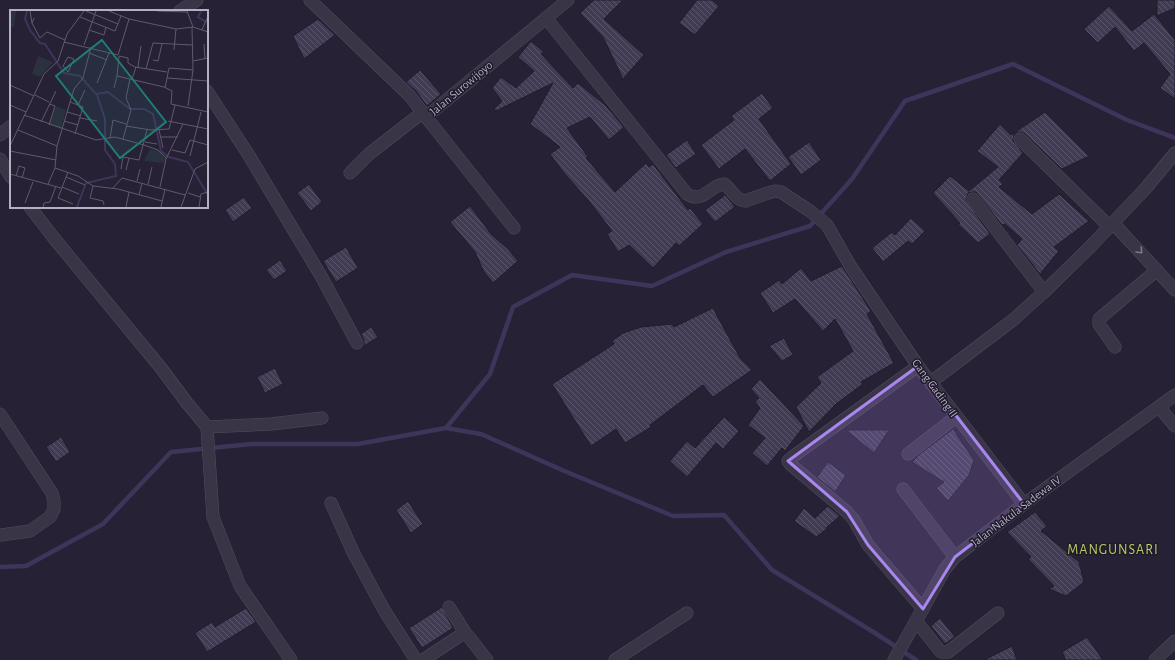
<svg xmlns="http://www.w3.org/2000/svg" width="1175" height="660" font-family="'Alegreya Sans',sans-serif">
  <style>
    .lines { fill: none; stroke-linecap: round; stroke-linejoin: round }
    .stream { stroke: #3f3459; stroke-width: 4.5 }
    .building { fill: url(#building-back-hatch); stroke: #211c2c }
    .minor-casing { stroke: #524c5e; stroke-width: 13 }
    .minor { stroke: #3a3546; stroke-width: 12 }
    .oneway { stroke: #7e788b }
    .marked { fill: #a887ef; fill-opacity: 0.2; stroke: #a887ef; stroke-width: 3; stroke-linejoin: round }
    .labels { text-anchor: middle; stroke-width: 3; stroke-linejoin: round; paint-order: stroke }
    .street-label { font-size: 12px; fill: #b5afc3; stroke: #1f1a2a }
    .quarter-label { font-size: 14px; letter-spacing: 1px; fill: #bcca62; stroke: #1f1a2a }
    .inset-river { fill: none; stroke: #3f3459; stroke-width: 2 }
    .inset-road { fill: none; stroke: #605a6e; stroke-width: 1 }
    .view { fill: #207c76; fill-opacity: 0.15; stroke: #207c76; stroke-width: 2 }
    .inset-edge { fill: none; stroke: #b5afc3; stroke-width: 2 }
  </style>
  <defs>
    <pattern id="building-back-hatch" width="6" height="6" patternUnits="userSpaceOnUse"><rect width="6" height="6" fill="#413b53"/><path d="M-1 5l2 2M0 0l6 6M5-1l2 2" fill="none" stroke="#5a556a"/></pattern>
  </defs>
  <rect width="100%" height="100%" fill="#272135"/>
  <g class="lines">
    <g class="stream">
      <polyline points="446,428 481,434 562,470 673,516 724,515 772,570 875,633 916,660"/>
      <polyline points="0,567 26,566 103,524 171,452 251,444 358,444 446,428 490,374 513,307 572,275 652,286 726,252 810,226 852,179 905,101 1013,64 1127,120 1175,138"/>
    </g>
  </g>
  <g class="building">
    <polygon points="594,0 623,0 604,19 644,55 623,79 603,37 580,13"/>
    <polygon points="697,0 712,0 719,6 695,35 679,23"/>
    <polygon points="1157,0 1175,0 1175,8 1157,16"/>
    <polygon points="1109,6 1132,31 1154,14 1175,40 1175,99 1160,88 1170,74 1144,43 1134,51 1115,27 1098,43 1084,29"/>
    <polygon points="318,19 335,35 304,59 293,36"/>
    <polygon points="531,41 544,52 541,54 573,88 578,83 605,105 624,127 609,140 590,117 567,128 588,157 586,158 615,192 646,163 649,167 653,164 688,210 690,208 703,224 679,246 676,243 653,268 629,245 618,252 607,234 612,231 589,201 564,173 550,154 560,147 530,124 553,83 496,111 494,109 502,101 492,88 501,77 516,88 534,71 518,57"/>
    <polygon points="420,70 441,94 427,106 416,91 406,82"/>
    <polygon points="762,93 773,108 759,119 791,164 770,181 745,149 719,169 701,145 734,120 731,116"/>
    <polygon points="1045,112 1089,156 1062,169 1025,134 1021,132 1018,132 1014,134 1013,141 1023,153 999,180 1003,184 999,187 1032,214 1059,194 1089,221 1054,247 1059,251 1040,274 1017,245 1022,239 1005,224 1002,225 976,192 972,192 968,193 966,200 990,234 978,243 958,224 960,223 933,193 950,176 969,191 998,167 977,151 1000,124 1011,135"/>
    <polygon points="687,140 696,154 676,168 666,155"/>
    <polygon points="809,142 821,160 801,175 788,157"/>
    <polygon points="309,184 322,202 311,211 297,193"/>
    <polygon points="725,195 735,207 715,222 705,210"/>
    <polygon points="244,197 252,208 233,222 225,210"/>
    <polygon points="470,206 491,234 508,249 518,261 493,283 484,272 475,252 450,222"/>
    <polygon points="911,218 925,231 912,244 908,241 883,262 872,248 892,232 895,235"/>
    <polygon points="346,247 358,268 336,282 323,261"/>
    <polygon points="280,260 287,271 274,280 266,270"/>
    <polygon points="842,266 871,311 867,314 894,363 861,382 863,384 836,404 809,432 796,407 821,383 817,377 853,351 835,319 823,331 795,299 773,313 760,293 779,280 782,284 801,268 811,281"/>
    <polygon points="713,308 740,358 752,370 713,397 703,385 650,425 651,427 625,443 616,429 591,446 552,384 614,344 612,341 623,333 641,327 672,324 674,327"/>
    <polygon points="371,327 378,337 364,346 364,340 361,334"/>
    <polygon points="784,338 793,355 782,361 769,346"/>
    <polygon points="275,368 283,384 265,393 257,377"/>
    <polygon points="760,379 804,426 785,451 782,448 767,466 752,453 765,438 748,425 760,408 755,401 759,398 751,389"/>
    <polygon points="724,417 739,431 723,449 716,443 687,477 670,461 687,441 695,448"/>
    <polygon points="953,429 974,460 969,475 948,501 936,488 944,482 912,462 921,453"/>
    <polygon points="846,430 889,430 874,453"/>
    <polygon points="61,437 70,452 56,462 46,447"/>
    <polygon points="828,462 846,475 835,492 817,477"/>
    <polygon points="408,501 423,524 411,533 396,510"/>
    <polygon points="828,506 840,516 826,528 827,529 816,537 794,521 804,508 815,518"/>
    <polygon points="1035,512 1047,526 1041,531 1079,562 1084,582 1066,596 1049,589 1054,586 1028,559 1031,557 1007,532"/>
    <polygon points="442,607 453,628 422,648 409,628"/>
    <polygon points="246,608 256,622 207,652 195,633 212,622 215,627"/>
    <polygon points="940,618 955,637 945,644 931,626"/>
    <polygon points="1087,637 1103,660 1066,660 1062,652"/>
    <polygon points="1012,646 1017,660 984,660"/>
  </g>
  <g class="lines">
    <g class="minor-casing">
      <g id="minor">
        <polyline points="310,0 410,96 426,117 568,0"/>
        <polyline points="180,11 197,0"/>
        <path d="M546,18L687,194C703,204 710,185 724,184C732,189 735,200 745,201L768,193L775,191L781,192L810,211L827,225L851,267L918,366L1024,504"/>
        <polyline points="207,91 248,154 321,276 357,343"/>
        <polyline points="426,117 514,228"/>
        <polyline points="0,135 11,126"/>
        <polyline points="1020,139 1109,226"/>
        <polyline points="0,159 11,177"/>
        <polyline points="350,173 369,154 423,112"/>
        <polyline points="973,199 1044,292"/>
        <polyline points="30,207 53,237 161,368 187,403 207,427 213,517 240,586 291,660"/>
        <polyline points="1113,223 1175,290"/>
        <polyline points="1115,347 1099,324 1099,319 1157,270"/>
        <polyline points="918,366 795,455 788,461 790,464 847,512 854,520 868,545 923,609"/>
        <polyline points="931,382 1013,320 1044,292 1090,247 1146,188 1175,153"/>
        <polyline points="1159,407 1175,426"/>
        <polyline points="0,414 52,493 54,501 54,509 50,517 30,531 0,535"/>
        <polyline points="207,427 271,424 322,418"/>
        <polyline points="908,454 956,417"/>
        <polyline points="903,489 955,557"/>
        <polyline points="331,503 354,554 384,610 416,660"/>
        <polyline points="449,607 466,634"/>
        <polyline points="916,621 941,652 948,652 998,613"/>
        <polyline points="423,660 461,635 466,634 469,637 487,660"/>
        <polyline points="615,660 687,613"/>
        <polyline points="894,660 945,569 955,557 1024,504 1175,395"/>
        <polyline points="1155,660 1175,641"/>
      </g>
    </g>
    <use href="#minor" class="minor"/>
  </g>
  <defs><path id="oneway-chevron" d="M-2-3.5L2.5 0L-2 3.5" fill="none" stroke-width="1.6" stroke-linecap="round" stroke-linejoin="round"/></defs>
  <use class="oneway" href="#oneway-chevron" transform="translate(1140 251) rotate(47)"/>
  <path class="marked" d="M918,366L1024,504L955,557L923,609L868,545L847,512L788,461Z"/>
  <g class="labels">
    <g class="street-label">
      <text transform="translate(461 88) rotate(-40)" y="4">Jalan Surowijoyo</text>
      <text transform="translate(935 388) rotate(54)" y="4">Gang Gading II</text>
      <text transform="translate(1016 511) rotate(-37)" y="4">Jalan Nakula Sadewa IV</text>
    </g>
    <g class="quarter-label">
      <text x="1113" y="554">MANGUNSARI</text>
    </g>
  </g>
  <g transform="translate(10 10)">
    <rect width="198" height="198" fill="#272135"/>
    <path d="M28,46L43,52L30,67L22,64ZM140,139L148,141L155,148L154,153L134,151Z" fill="#2a323f"/>
    <path d="M0,1H6L4,17H0ZM46,96L56,100L51,119L39,115Z" fill="#2a323f"/>
    <path class="inset-river" d="M17,1L15,9L20,20L30,33L35,34L54,63L70,66L86,84L98,82L120,99H134L143,104L151,141L159,147L178,152L198,185M191,1L188,7L198,13M67,197L76,173L106,166L105,154L95,140V109L87,85"/>
    <path class="inset-road" d="M20,1L22,13M76,1L108,14M99,1L119,9M147,1L177,2M177,1L183,17L198,22M70,7L105,21L111,6M24,8L22,13L30,28L37,22L55,30M79,20L94,25L96,17M192,20L198,6M54,32L108,45L119,9L166,19L183,17M194,34L195,49M74,35L86,1M164,40L166,19M79,43L97,50M109,46L107,66L154,77L162,81L161,94L198,102M109,46L118,48V53L125,57L157,62M58,47L64,49L58,62L53,56ZM143,50L148,51L152,34M183,51L198,48M128,57L131,36M136,59L143,33L182,35M157,68L198,71M122,69L126,57M198,71V93M87,73L99,43M0,75L24,86M104,78L107,66M155,78L159,58L183,60M25,85L39,92M60,92L73,97L65,124M39,94L45,96L39,115M0,95L16,102M68,95L75,80M178,96L183,60L182,17M57,102L71,106M14,105L86,130L105,127L134,135L148,140L156,148M70,108L87,111M54,111L68,115M158,111L198,119M31,112L46,81M116,116L141,120L159,119L165,95M8,120L47,136M149,120L153,138M151,127H168M100,128L103,110L116,114M113,129L121,100L116,88L120,69M135,132L147,134M0,136L34,64L48,51L57,24L74,1M162,140L175,143L180,130L198,135M0,141L46,150M180,146L191,102M45,158L68,166L83,176L108,179L152,191M111,159L113,147L129,150L137,120M116,160L119,148M58,162L48,188L63,194M0,164L51,178M6,166L9,156L15,158L12,168M56,167L75,175M127,171L130,159M38,174L45,158L47,136L64,79L73,68L81,37M138,174L142,157M83,176L80,188L93,191L94,195M52,177L69,184M150,177L156,149L173,114M103,178L112,168L175,185M178,183L190,187M129,185L132,173M15,193L23,172M33,197L34,193L40,192L46,176M116,197L119,182M151,197L155,179M171,197L185,159L198,152M189,197L191,184L198,182"/>
    <path class="view" d="M92,30L156,112L110,148L46,66Z"/>
    <rect width="198" height="198" class="inset-edge"/>
  </g>
</svg>
